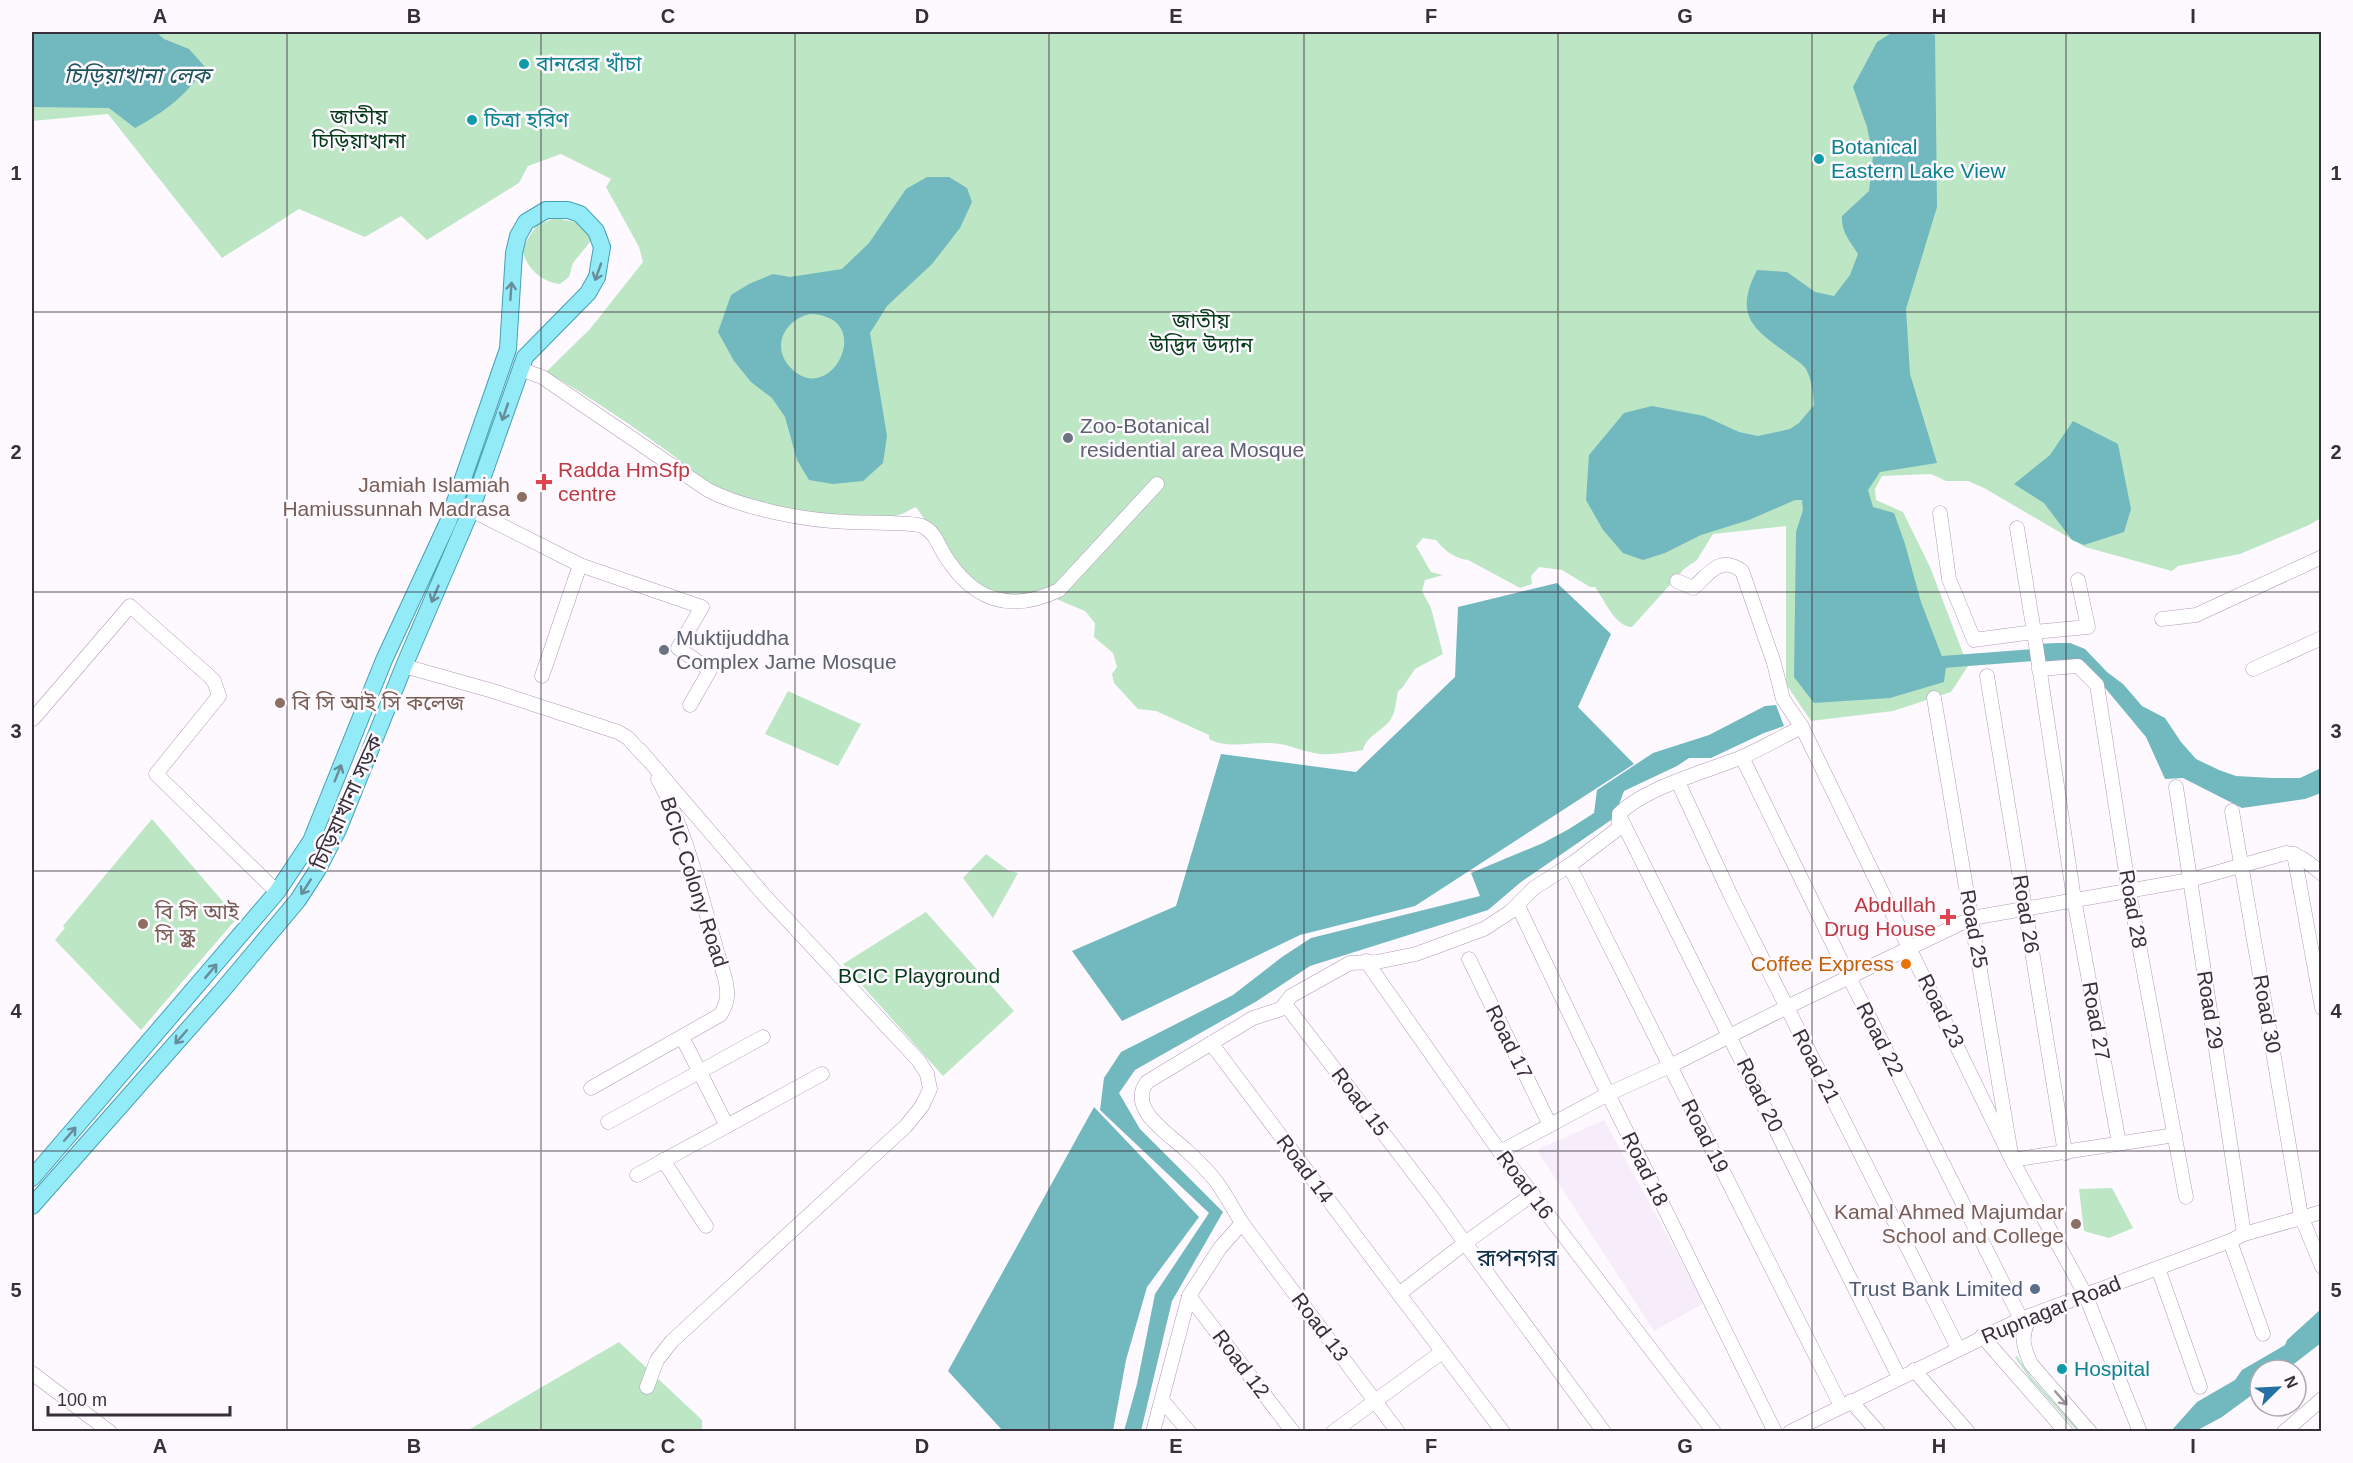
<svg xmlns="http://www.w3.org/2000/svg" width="2353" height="1463" font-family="Arial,'Noto Sans Bengali',sans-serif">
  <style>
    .built { fill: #f6ecfa }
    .green { fill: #bde6c5 }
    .water { fill: #72b8bf; fill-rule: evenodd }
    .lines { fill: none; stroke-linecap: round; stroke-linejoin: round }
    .canal { stroke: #72b8bf; stroke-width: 12 }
    .minor-casing { stroke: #af9cb6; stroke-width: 15 }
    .major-casing { stroke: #45a0b3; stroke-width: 18 }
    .minor { stroke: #fff; stroke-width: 14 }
    .major { stroke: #94ebf8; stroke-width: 16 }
    .oneway { stroke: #668d99 }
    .oneway2 { stroke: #9b979c }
    .grid { fill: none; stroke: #372f3a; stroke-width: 1.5; stroke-opacity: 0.55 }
    .culture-dot { fill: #0f9aa8; stroke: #fdf9ff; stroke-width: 2 }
    .worship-dot { fill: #6b7280; stroke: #fdf9ff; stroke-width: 2 }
    .health-dot { fill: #e0444e; stroke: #fdf9ff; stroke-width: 2 }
    .education-dot { fill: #8d6e63; stroke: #fdf9ff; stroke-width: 2 }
    .food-dot { fill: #e8710a; stroke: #fdf9ff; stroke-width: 2 }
    .service-dot { fill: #5c6f8a; stroke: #fdf9ff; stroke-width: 2 }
    .labels { text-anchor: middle; stroke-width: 5; stroke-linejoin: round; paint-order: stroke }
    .culture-label { font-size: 21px; fill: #0d838f; stroke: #fdf9ff; text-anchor: start }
    .park-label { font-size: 21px; fill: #033a18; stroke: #fdf9ff }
    .worship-label { font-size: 21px; fill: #5b616d; stroke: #fdf9ff; text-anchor: start }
    .health-label { font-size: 21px; fill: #be3a42; stroke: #fdf9ff; text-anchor: start }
    .education-label { font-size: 21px; fill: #785e54; stroke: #fdf9ff; text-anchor: end }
    .street-label { font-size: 21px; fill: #372f3a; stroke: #fdf9ff }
    .food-label { font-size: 21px; fill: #c56008; stroke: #fdf9ff; text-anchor: end }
    .service-label { font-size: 21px; fill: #4e5e75; stroke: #fdf9ff; text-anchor: end }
    .water-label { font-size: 22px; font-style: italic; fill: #19555b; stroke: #fdf9ff }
    .quarter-label { font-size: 24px; fill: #0a2f47; stroke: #fdf9ff }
    .neatline { fill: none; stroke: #372f3a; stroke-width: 2 }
    .grid-label { font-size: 20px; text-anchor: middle; font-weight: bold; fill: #372f3a }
  </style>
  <rect width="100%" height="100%" fill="#fdf9ff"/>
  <polygon class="built" points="1604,1120 1704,1303 1654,1331 1537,1150"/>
  <g class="green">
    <path d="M32,32H2321V518L2309,525L2240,554L2178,566L2172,571L2085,547L1984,488L1968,481H1946L1931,474L1882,476L1875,489L1876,500L1903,512L1930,567L1968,666L1951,692L1893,711L1811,721L1786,684V526L1713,534L1697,560L1684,569L1632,627C1615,627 1604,599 1595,587H1590L1562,570L1539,567L1531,576L1532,584L1520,588L1468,560C1455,559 1444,550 1436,540L1423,538L1416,546L1431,572L1443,575L1425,580L1422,591L1431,608L1443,654L1415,669L1402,688L1398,691C1396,700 1396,711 1391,719C1383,731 1367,735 1363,750C1350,752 1334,755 1320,754C1303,752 1287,743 1269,743C1249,742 1227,749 1209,739V735L1156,711L1138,709L1114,683L1112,674L1117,667L1113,653L1094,637L1095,623L1085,611L1042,593L1014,599L984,589L958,568L916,507C911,509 905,513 899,515C870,524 792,517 766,502C745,505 715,491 697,479C688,473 682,463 674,456C632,426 591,397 546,372L590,329L643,262L639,247L606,187L611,179L561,154L528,166L519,183L427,240L401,216L365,237L299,209L222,258L108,114L32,121Z"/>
    <path d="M556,218L579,223L590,234V242L573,263L569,277L560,284C541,282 525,267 522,248L537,225Z"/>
    <polygon points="788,691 861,724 838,766 765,734"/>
    <polygon points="152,819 237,918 141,1030 55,940 65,928 63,926"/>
    <polygon points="986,854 1009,871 1018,873 993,918 963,878"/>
    <polygon points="926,912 1014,1011 943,1076 843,964"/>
    <polygon points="2112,1188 2133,1228 2109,1238 2084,1231 2079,1189"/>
    <polygon points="619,1342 702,1420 702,1432 465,1432"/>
    <polygon points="2017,1356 2031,1377 2080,1431 2077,1431 2030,1379 2015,1357"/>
  </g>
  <g class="water">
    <path d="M32,32H156L164,39L189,49L206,68C183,97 168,110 135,128L109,108L32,107Z"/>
    <path d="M1893,32H1926L1935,35L1937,207L1906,309L1910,374L1937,463L1880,472L1868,490L1873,507L1894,513L1905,544L1921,602L1946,667L1944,682L1890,698L1814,703L1794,677L1796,532L1803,510L1802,500H1795L1749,520L1701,535L1665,553L1643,560L1623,553L1603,530L1586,500L1589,455L1624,413L1652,406L1704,416L1739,432L1758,436L1790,429L1799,423L1814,405C1813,393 1812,380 1806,369C1802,363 1793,358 1788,354C1752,328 1734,315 1757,270L1787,272L1815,292L1834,296L1850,275L1858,254C1850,241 1841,232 1842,216L1869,191L1873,156L1867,127L1853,87L1877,42Z"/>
    <path d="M927,177H949L967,188L972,202L960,228L932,264L887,306L870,333L887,436L883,463L863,481L833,484L809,480L797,460L785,417L772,398L751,382L734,361L718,332L731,295L749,284L773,274L790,277L842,269L869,243L906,189ZM810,314C879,316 829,412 789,366C771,345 786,319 810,314Z"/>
    <polygon points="2073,421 2118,444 2131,509 2124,532 2084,545 2072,540 2044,503 2014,484 2050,455"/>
    <polygon points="1557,583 1611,634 1578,707 1634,764 1415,906 1300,935 1122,1021 1072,951 1176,906 1221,754 1356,772 1455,677 1458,607"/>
    <polygon points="2057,643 2070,643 2085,649 2107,672 2123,684 2142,706 2165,718 2181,742 2196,759 2219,770 2236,776 2272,778 2300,778 2321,768 2321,793 2305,799 2242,808 2183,778 2165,779 2146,737 2086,665 2039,666 2037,644"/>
    <polygon points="1776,705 1784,726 1764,733 1711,758 1689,758 1677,766 1624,791 1614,818 1521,882 1488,910 1310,966 1257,1001 1135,1070 1119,1093 1140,1129 1223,1212 1172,1301 1141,1431 1124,1431 1137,1384 1155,1294 1209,1213 1100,1110 1104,1078 1121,1052 1233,995 1282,957 1311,938 1480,896 1471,873 1543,843 1569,829 1594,813 1597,790 1653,753 1709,735 1765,706"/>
    <polygon points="1094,1107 1199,1217 1147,1287 1126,1360 1113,1431 1003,1431 948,1371"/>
    <polygon points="2321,1309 2321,1343 2286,1370 2260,1370 2260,1389 2222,1417 2196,1431 2171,1431 2197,1402 2235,1380 2242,1370 2285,1345 2287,1340"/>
  </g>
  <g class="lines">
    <polyline class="canal" points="1929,663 2046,654"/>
    <g class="minor-casing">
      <g id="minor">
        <path d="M520,369L542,377L708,490C745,509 807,521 849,522C863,523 912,522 922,526C934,531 938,544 944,554C972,600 1009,614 1059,590L1157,484"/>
        <polyline points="471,510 580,565 542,676"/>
        <polyline points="1940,513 1949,579 1974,640 2034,632 2074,899 2119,1143"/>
        <polyline points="2017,528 2034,632 2088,627 2078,580"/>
        <polyline points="580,565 702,607 678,648 710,670 690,705"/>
        <path d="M1677,581L1693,588C1710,573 1720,555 1742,571L1774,663L1783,699L1802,727L2012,1160L2085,1294L2140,1432"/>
        <polyline points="2162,619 2196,615 2322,557"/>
        <polyline points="404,666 493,691 618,732 628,738 645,757"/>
        <polyline points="2039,669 2078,666 2097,685 2129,891 2186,1197"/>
        <polyline points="2253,669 2322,638"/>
        <polyline points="1987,676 2065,1153"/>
        <polyline points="1934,698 2012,1160 2175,1135"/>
        <polyline points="33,719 130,606 208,675 214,681 219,696 156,774 277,892"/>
        <polyline points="640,750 764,895 919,1061 927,1074 930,1089 922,1106 906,1126 672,1341 657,1360 647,1387"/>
        <polyline points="1742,757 1849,977 2021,1319"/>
        <polyline points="1678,782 1731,896 1958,1348"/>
        <polyline points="2176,787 2244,1234"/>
        <polyline points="2232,811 2301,1216 2322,1267"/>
        <polyline points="1620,817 1899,1377"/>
        <polyline points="2294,854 2322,1008"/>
        <polyline points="1569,865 1841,1406"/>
        <polyline points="1518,906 1608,1094 1775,1432"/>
        <polyline points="1469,959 1550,1125"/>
        <polyline points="1366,961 1500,1152 1714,1432"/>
        <polyline points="1285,1004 1435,1201 1465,1243 1399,1294 1503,1432"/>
        <polyline points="682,1037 727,1126"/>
        <polyline points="1211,1043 1399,1294"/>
        <path d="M591,1088L720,1015C729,1002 728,992 725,978C704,912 691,840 658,779"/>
        <polyline points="608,1122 763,1037"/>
        <path d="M1500,1152L1608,1094L1670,1066L1787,1007L1972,918L2190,880L2286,853C2301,855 2310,864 2322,874"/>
        <polyline points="663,1160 706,1226"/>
        <polyline points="637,1175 822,1074"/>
        <polyline points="1533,1194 1465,1243 1604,1432"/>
        <polyline points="1242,1223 1398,1432"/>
        <polyline points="2230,1241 2263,1334"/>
        <polyline points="2158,1268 2200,1387"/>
        <polyline points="1189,1296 1293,1432"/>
        <path d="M2032,1315C2020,1333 2022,1345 2031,1364L2090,1432"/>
        <polyline points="1982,1336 2066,1432"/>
        <polyline points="1914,1370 1968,1432"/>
        <polyline points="32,1373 110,1432"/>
        <polyline points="1162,1400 1189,1432"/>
        <polyline points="1851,1401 1878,1432"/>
        <path d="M1153,1432L1189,1296L1220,1248L1242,1223C1233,1209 1225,1193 1215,1180C1206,1169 1196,1159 1186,1150C1169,1134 1127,1109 1147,1082L1253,1018L1281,1009L1291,996L1350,963L1377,962L1416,954L1484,929L1510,912L1534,888L1573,863L1619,828V814C1645,788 1704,772 1740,758C1761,749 1781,737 1802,727"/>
        <polyline points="1333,1432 1442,1352"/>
        <polyline points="1790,1432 2021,1319 2230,1241 2244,1234 2322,1212"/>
        <polyline points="2284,1432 2322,1399"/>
      </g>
    </g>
    <g class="major-casing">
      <polyline id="major" points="32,1178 277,892 311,841 384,660 448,522 508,349 514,253 518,236 526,222 546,210 568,210 580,214 596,231 602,247 597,277 588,293 525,357 471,510 404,666 338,830 318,869 298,900 221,992 32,1206"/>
    </g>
    <use href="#minor" class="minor"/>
    <use href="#major" class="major"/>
  </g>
  <defs><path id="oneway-shaft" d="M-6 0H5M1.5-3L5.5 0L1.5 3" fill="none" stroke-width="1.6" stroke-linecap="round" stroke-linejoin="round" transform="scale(1.5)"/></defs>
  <g class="oneway">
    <use href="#oneway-shaft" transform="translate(598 272) rotate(110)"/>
    <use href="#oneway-shaft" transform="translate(511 291) rotate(-86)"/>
    <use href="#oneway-shaft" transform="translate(505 412) rotate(109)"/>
    <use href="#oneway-shaft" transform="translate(435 594) rotate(113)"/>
    <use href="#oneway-shaft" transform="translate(338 773) rotate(-68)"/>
    <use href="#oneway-shaft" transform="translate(306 887) rotate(123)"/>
    <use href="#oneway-shaft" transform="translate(211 971) rotate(-50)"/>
    <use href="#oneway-shaft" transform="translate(181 1037) rotate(131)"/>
    <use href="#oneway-shaft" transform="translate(70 1134) rotate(-49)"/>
  </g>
  <use class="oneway2" href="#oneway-shaft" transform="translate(2061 1398) rotate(49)"/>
  <path class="grid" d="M287,32V1432M541,32V1432M795,32V1432M1049,32V1432M1304,32V1432M1558,32V1432M1812,32V1432M2066,32V1432M32,312H2322M32,592H2322M32,871H2322M32,1151H2322"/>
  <g class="culture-dot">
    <circle cx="524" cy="64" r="6"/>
    <circle cx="472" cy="120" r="6"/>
    <circle cx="1819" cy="159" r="6"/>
    <circle cx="2062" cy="1369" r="6"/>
  </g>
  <g class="worship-dot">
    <circle cx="1068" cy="438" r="6"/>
    <circle cx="664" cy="650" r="6"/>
  </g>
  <g class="health-dot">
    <path d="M541 473h6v6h6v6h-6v6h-6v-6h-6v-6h6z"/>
    <path d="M1945 908h6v6h6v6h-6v6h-6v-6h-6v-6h6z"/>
  </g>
  <g class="education-dot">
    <circle cx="522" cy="497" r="6"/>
    <circle cx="280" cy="703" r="6"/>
    <circle cx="143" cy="924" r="6"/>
    <circle cx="2076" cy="1224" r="6"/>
  </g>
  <circle class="food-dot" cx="1906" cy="964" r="6"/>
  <circle class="service-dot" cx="2035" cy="1289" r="6"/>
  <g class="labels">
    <g class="culture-label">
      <text x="536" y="71">বানরের খাঁচা</text>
      <text x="484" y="127">চিত্রা হরিণ</text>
      <text x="1831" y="154">Botanical<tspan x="1831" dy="24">Eastern Lake View</tspan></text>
      <text x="2074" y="1376">Hospital</text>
    </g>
    <g class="park-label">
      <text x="359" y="124">জাতীয়<tspan x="359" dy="24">চিড়িয়াখানা</tspan></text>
      <text x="1201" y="328">জাতীয়<tspan x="1201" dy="24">উদ্ভিদ উদ্যান</tspan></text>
      <text x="919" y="983">BCIC Playground</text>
    </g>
    <g class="worship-label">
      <text x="1080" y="433">Zoo-Botanical<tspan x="1080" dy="24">residential area Mosque</tspan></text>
      <text x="676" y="645">Muktijuddha<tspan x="676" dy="24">Complex Jame Mosque</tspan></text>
    </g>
    <g class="health-label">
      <text x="558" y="477">Radda HmSfp<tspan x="558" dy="24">centre</tspan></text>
      <text x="1936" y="912" text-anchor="end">Abdullah<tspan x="1936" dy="24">Drug House</tspan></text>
    </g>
    <g class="education-label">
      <text x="510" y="492">Jamiah Islamiah<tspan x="510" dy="24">Hamiussunnah Madrasa</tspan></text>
      <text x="292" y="710" text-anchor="start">বি সি আই সি কলেজ</text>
      <text x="155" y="919" text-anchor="start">বি সি আই<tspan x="155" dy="24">সি স্কুল</tspan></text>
      <text x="2064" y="1219">Kamal Ahmed Majumdar<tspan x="2064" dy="24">School and College</tspan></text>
    </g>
    <g class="street-label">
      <text transform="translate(347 802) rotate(-66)" y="7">চিড়িয়াখানা সড়ক</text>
      <text transform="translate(694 882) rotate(72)" y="7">BCIC Colony Road</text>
      <text transform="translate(2133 909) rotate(80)" y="7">Road 28</text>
      <text transform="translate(2026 914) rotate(81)" y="7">Road 26</text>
      <text transform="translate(1974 929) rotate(80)" y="7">Road 25</text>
      <text transform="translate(2210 1010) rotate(81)" y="7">Road 29</text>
      <text transform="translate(1941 1011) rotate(64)" y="7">Road 23</text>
      <text transform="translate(2267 1014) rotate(80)" y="7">Road 30</text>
      <text transform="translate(2096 1021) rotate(80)" y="7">Road 27</text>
      <text transform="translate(1880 1039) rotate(63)" y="7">Road 22</text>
      <text transform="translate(1509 1042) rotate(64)" y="7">Road 17</text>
      <text transform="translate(1816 1066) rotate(63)" y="7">Road 21</text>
      <text transform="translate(1760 1095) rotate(64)" y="7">Road 20</text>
      <text transform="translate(1360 1102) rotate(53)" y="7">Road 15</text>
      <text transform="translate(1705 1136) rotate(63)" y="7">Road 19</text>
      <text transform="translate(1305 1169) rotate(53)" y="7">Road 14</text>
      <text transform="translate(1645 1169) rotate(64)" y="7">Road 18</text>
      <text transform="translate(1525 1185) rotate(53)" y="7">Road 16</text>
      <text transform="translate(2051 1310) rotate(-22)" y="7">Rupnagar Road</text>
      <text transform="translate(1320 1327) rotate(53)" y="7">Road 13</text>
      <text transform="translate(1241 1364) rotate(53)" y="7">Road 12</text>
    </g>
    <g class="food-label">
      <text x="1894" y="971">Coffee Express</text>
    </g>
    <g class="service-label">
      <text x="2023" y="1296">Trust Bank Limited</text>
    </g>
    <g class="water-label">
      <text x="137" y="83">চিড়িয়াখানা লেক</text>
    </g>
    <g class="quarter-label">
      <text x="1517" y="1266">রূপনগর</text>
    </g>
  </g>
  <rect width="2353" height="1463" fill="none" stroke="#fdf9ff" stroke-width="66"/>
  <g transform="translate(2278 1388) rotate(66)"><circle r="28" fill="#fdf9ff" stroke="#aea8b0" stroke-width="1.5"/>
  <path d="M0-4.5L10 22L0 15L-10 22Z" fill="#2470a3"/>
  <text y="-9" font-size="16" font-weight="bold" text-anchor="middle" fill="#372f3a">N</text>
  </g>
  <path d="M48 1406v9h182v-9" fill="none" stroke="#372f3a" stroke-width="3"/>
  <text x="57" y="1406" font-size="18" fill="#372f3a" stroke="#fdf9ff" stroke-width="4.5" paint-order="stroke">100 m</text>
  <rect x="33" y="33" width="2287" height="1397" class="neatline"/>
  <g class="grid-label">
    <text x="160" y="23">A</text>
    <text x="414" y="23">B</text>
    <text x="668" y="23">C</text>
    <text x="922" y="23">D</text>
    <text x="1176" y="23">E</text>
    <text x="1431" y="23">F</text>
    <text x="1685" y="23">G</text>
    <text x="1939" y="23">H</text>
    <text x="2193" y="23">I</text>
    <text x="16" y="180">1</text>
    <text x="2336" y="180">1</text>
    <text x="16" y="459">2</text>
    <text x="2336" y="459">2</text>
    <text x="16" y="738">3</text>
    <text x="2336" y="738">3</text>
    <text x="16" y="1018">4</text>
    <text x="2336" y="1018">4</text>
    <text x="16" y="1297">5</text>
    <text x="2336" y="1297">5</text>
    <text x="160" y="1453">A</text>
    <text x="414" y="1453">B</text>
    <text x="668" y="1453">C</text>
    <text x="922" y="1453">D</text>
    <text x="1176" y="1453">E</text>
    <text x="1431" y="1453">F</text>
    <text x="1685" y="1453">G</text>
    <text x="1939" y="1453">H</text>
    <text x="2193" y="1453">I</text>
  </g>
</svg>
